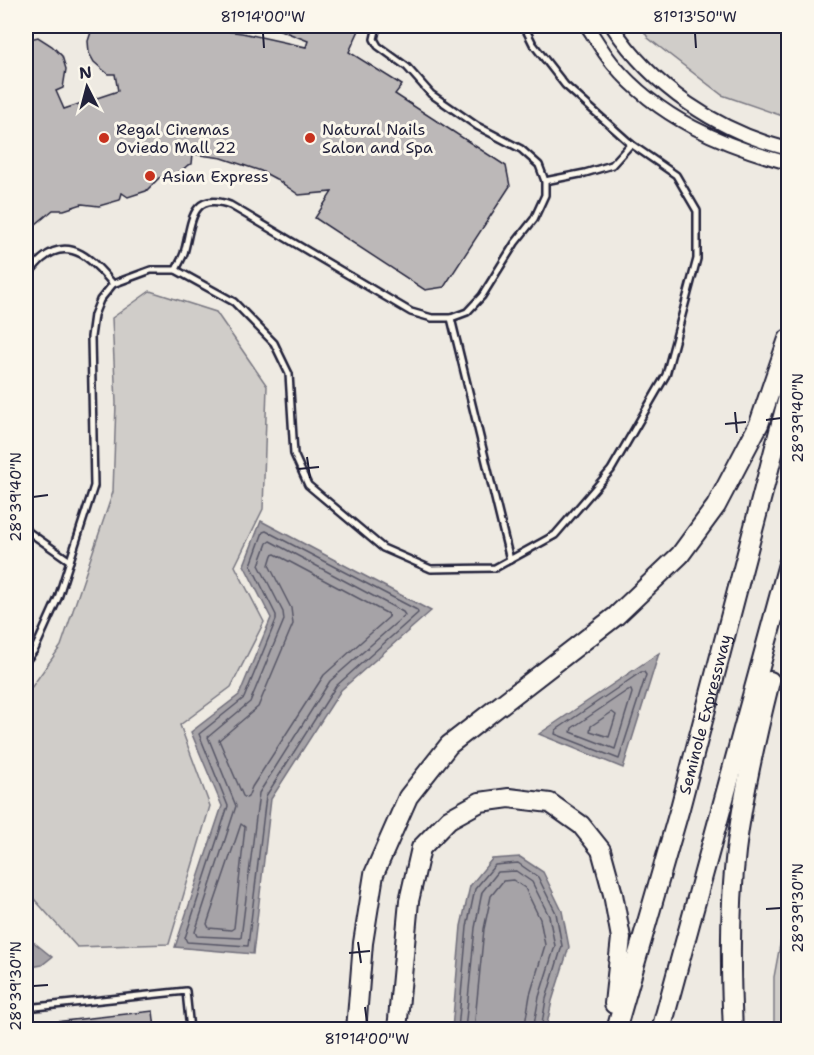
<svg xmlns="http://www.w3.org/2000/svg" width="814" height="1055" font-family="'Shantell Sans',sans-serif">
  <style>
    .green { fill: #d0cdc9; stroke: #797882; stroke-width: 1.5 }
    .water { fill: #a6a3a7; stroke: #716f7c; stroke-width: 1.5 }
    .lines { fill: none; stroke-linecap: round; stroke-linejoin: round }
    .shore { stroke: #575666; stroke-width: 1.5 }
    .building { fill: #bcb8b8; stroke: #22223b; stroke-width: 1.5 }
    .service-casing { stroke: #22223b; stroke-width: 10 }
    .tertiary-casing { stroke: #22223b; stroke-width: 16 }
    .motorway-casing { stroke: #22223b; stroke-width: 22 }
    .service { stroke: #fbf7ec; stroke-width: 5 }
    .tertiary { stroke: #fbf7ec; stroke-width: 12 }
    .motorway { stroke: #fbf7ec; stroke-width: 18 }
    .ticks { fill: none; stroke: #22223b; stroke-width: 2 }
    .poi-dot { fill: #c8321e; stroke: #fbf7ec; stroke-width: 2 }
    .labels { text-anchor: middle; stroke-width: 6; stroke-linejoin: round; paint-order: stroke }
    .poi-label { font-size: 16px; fill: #22223b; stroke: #fbf7ec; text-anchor: start }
    .street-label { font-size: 16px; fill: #22223b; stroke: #fbf7ec }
    .neatline { fill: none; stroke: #22223b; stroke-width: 2 }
    .ticks-label { font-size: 15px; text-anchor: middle; fill: #22223b }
  </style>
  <rect width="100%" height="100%" fill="#eeeae2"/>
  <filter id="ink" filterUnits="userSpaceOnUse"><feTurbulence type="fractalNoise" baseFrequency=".0167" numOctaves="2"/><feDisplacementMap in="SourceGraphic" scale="12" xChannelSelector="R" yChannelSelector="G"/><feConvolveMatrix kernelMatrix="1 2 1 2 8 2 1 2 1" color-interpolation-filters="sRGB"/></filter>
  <g filter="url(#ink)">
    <g class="green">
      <polygon points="641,26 788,26 788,118 722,95 648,38"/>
      <polygon points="150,291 216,312 267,386 263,509 235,566 264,622 231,687 180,725 210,806 169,944 77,947 26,890 26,695 61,646 113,492 116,403 112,318"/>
      <polygon points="788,844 788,1029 774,1029 774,977 787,907 786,854"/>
    </g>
    <g class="water">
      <polygon points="261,521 431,611 341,690 271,799 253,954 175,947 222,806 191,732 239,695 271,618 244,565"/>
      <polygon points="659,653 623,768 539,734"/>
      <polygon points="520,857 543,872 562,911 569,947 552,1001 546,1029 452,1029 461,926 470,886 492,859"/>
      <polygon points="26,936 52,957 42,965 26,968"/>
    </g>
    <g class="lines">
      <g class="shore">
        <polygon points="266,531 417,610 418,613 336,686 266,796 248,946 187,942 185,938 228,806 199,734 244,698 276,620 276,615 251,565 263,532"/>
        <polygon points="270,541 403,612 405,615 330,681 259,793 241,938 197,936 195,932 236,806 208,737 250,702 284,620 283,612 259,565 267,543"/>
        <polygon points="275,554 388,614 389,617 324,675 252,787 248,797 246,798 243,796 219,740 258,707 293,624 291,608 269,565 272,555"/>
        <polygon points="641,672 644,672 646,675 619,759 555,734 556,730"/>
        <polygon points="628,690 631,690 632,693 615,749 571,732 572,728"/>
        <polygon points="612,712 616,715 609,737 590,731 591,726"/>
        <polygon points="241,824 245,827 234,928 231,930 209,928 207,924"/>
        <polyline points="458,1030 467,927 475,889 495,865 518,863 538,877 556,913 562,946 546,999 541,1030"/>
        <polyline points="465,1030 475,928 482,892 498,872 516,871 532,882 549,916 555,946 539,997 533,1030"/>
        <polyline points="474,1030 484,929 491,896 503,881 513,880 525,888 540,919 545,945 530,995 524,1030"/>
      </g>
    </g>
    <g class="building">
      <polygon points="93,26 202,26 202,28 242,33 306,47 308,41 270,26 361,26 349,52 402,85 395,94 506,166 510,186 444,287 425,290 315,218 332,192 299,195 276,179 261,171 222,158 193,154 192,164 188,165 180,172 159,178 146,191 128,197 122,193 120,200 99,206 82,204 64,210 53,210 36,224 26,215 26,40 38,37 52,46 62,56 66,69 63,88 56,91 64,109 118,91 115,74 108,74 102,69 94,62 89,53 88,41"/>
      <polygon points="153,1011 155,1029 37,1029 37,1024"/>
    </g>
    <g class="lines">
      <g class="service-casing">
        <g id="service">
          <polyline points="545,181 585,173 612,165 631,144"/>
          <path d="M176,270C178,265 182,259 184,253C192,226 189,190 230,205L411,312L432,318H451L467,312L482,296L515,243L534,219L545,195V181L539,165L521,149L477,126L431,94L407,67L378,46L374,39L377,26"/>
          <path d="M26,277C31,271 36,264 42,259C71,234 95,263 113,284"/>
          <polyline points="451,318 510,560"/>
          <polyline points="26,530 70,561"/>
          <polyline points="26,661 35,649 58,598 94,486 91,337 94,315 100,300 113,284 151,270 176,270 234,302 274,343 289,374 294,454 308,485 383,548 431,569 495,568 555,535 611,470 666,375 697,259 697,211 676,175 631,144 565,85 533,44 524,26"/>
          <polyline points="26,1008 186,991 190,1030"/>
        </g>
      </g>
      <g class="tertiary-casing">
        <g id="tertiary">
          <path d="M587,26C595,38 603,52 613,64C658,118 722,145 788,163"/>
          <path d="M612,26C652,87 717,131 788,149"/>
        </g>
      </g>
      <g class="motorway-casing">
        <g id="motorway">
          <polyline points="356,1030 363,943 374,874 408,797 449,745 616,616 680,555 716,506 759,424 788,339"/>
          <polyline points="397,1030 409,901 421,848 449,819 480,802 509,798 550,803 581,825 601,850 613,894 621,938 614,1004"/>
          <path id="s1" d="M616,1030L680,808L788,397"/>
          <polyline points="661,1030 788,564"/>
          <path d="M733,1030C730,970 729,911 736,851C743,794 756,737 770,681"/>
        </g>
      </g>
      <use href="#service" class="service"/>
      <use href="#tertiary" class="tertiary"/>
      <use href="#motorway" class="motorway"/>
    </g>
  </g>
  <path class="ticks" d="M263,33L264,48M695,33L696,48M735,412L737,433M766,420L781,418M725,424L746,422M307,457L310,478M298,469L319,467M33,497L48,495M766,909L781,908M358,942L361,963M349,953L370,951M33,986L48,985M365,1007L367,1022"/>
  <g class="poi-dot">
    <circle cx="104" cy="138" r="6"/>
    <circle cx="310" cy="138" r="6"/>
    <circle cx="150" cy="176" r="6"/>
  </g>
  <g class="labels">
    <g class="poi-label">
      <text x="116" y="135">Regal Cinemas<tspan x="116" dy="18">Oviedo Mall 22</tspan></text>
      <text x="322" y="135">Natural Nails<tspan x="322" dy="18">Salon and Spa</tspan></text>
      <text x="162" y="182">Asian Express</text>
    </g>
    <g class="street-label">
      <text dy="6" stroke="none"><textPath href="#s1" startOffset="328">Seminole Expressway</textPath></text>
    </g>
  </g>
  <rect width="814" height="1055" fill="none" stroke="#fbf7ec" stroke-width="66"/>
  <g transform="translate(87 87) rotate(354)" stroke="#fbf7ec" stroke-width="4.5" paint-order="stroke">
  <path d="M0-4.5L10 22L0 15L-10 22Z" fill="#22223b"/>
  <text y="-9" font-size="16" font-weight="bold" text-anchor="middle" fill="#22223b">N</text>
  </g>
  <rect x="33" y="33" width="748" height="989" class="neatline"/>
  <g class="ticks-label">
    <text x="263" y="22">81°14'00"W</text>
    <text x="695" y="22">81°13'50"W</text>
    <text transform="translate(798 418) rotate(-90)" y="5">28°39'40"N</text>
    <text transform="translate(16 497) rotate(-90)" y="5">28°39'40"N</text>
    <text transform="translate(798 908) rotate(-90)" y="5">28°39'30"N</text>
    <text transform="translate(16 986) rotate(-90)" y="5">28°39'30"N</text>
    <text x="367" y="1044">81°14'00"W</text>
  </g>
</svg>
